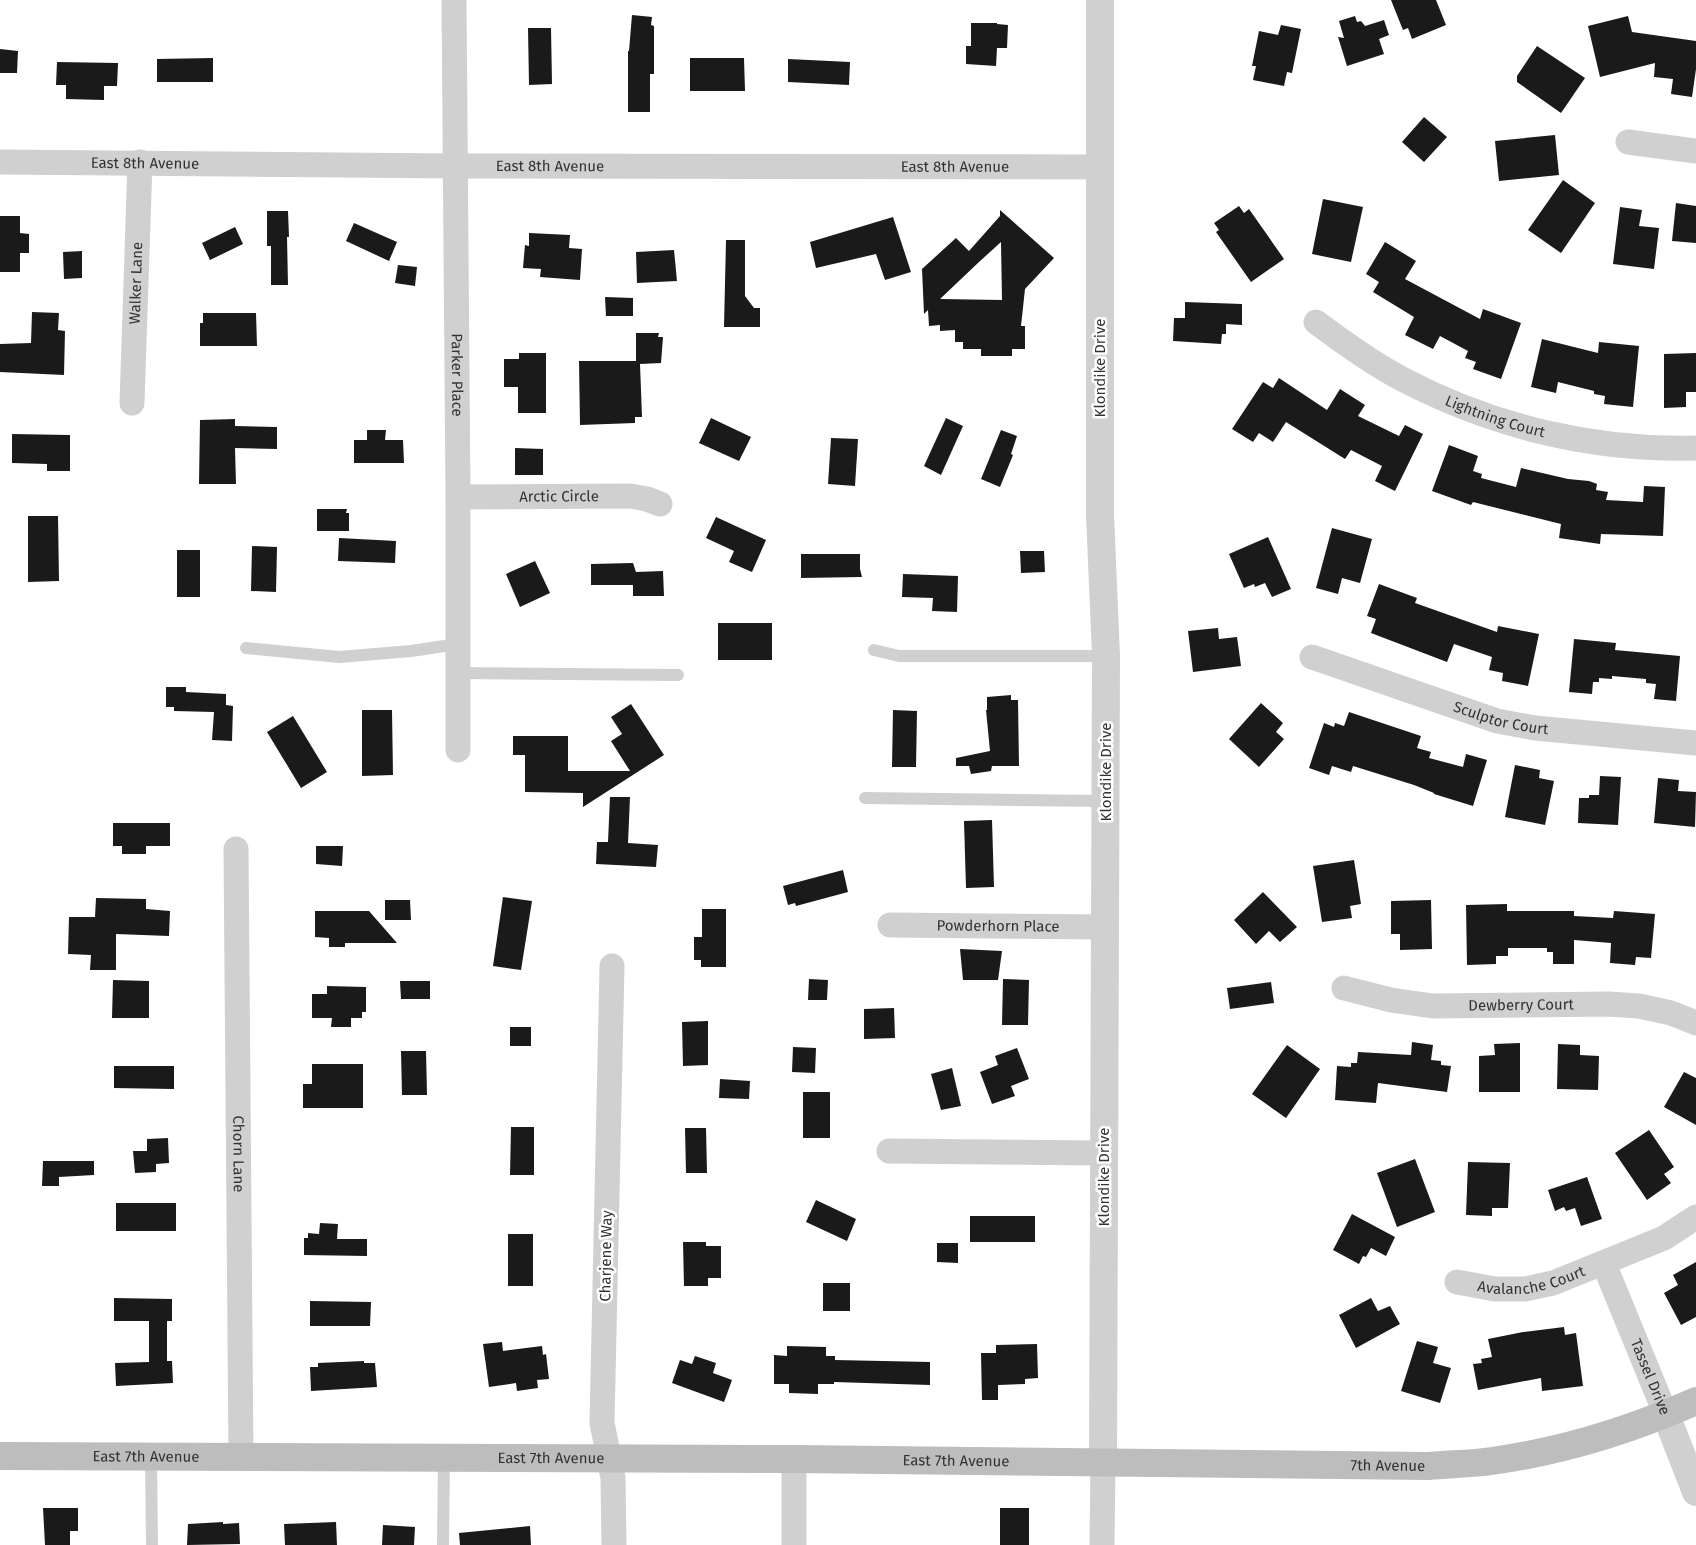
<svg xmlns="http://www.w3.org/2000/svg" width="1696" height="1545" font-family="'Fira Sans',sans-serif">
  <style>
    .building { fill: #1a1a1a; fill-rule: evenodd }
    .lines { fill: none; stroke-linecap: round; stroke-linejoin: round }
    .service { stroke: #d0d0d0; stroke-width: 12 }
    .minor { stroke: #d0d0d0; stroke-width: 25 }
    .tertiary { stroke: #d0d0d0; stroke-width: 28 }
    .secondary { stroke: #bdbdbd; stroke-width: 28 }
    .labels { text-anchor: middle; stroke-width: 5; stroke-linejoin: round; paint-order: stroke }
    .street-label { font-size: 15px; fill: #333; stroke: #fff }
  </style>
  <rect width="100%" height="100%" fill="#fff"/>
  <g class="building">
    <polygon points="1391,0 1436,0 1446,25 1412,39 1408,28 1403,30"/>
    <polygon points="632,15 652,17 651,25 654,26 654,74 650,74 650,112 628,112 628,51 629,51"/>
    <polygon points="1355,16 1357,22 1361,21 1365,26 1384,20 1389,35 1379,39 1384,54 1347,66 1338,37 1344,38 1339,21"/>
    <polygon points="1628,16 1632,32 1696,41 1696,69 1692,97 1671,94 1673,79 1654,77 1655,63 1600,77 1588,26"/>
    <polygon points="971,23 997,23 997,24 1008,25 1007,48 997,48 996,66 966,64 966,46 971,46"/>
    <polygon points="1281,25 1301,29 1292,73 1287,72 1284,86 1253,80 1256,66 1252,66 1259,31 1278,35"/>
    <polygon points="528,28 551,28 552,84 529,85"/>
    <polygon points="1537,46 1585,78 1561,113 1517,82 1517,76"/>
    <polygon points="0,49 18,51 17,73 0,73"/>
    <polygon points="213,58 213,82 157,82 157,59"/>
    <polygon points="690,58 744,58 745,91 690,91"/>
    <polygon points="788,59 850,62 849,85 788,82"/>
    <polygon points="57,62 118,63 117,86 104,86 104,100 66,99 66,85 56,85"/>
    <polygon points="1424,117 1447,137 1424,162 1402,142"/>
    <polygon points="1555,135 1559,175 1499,181 1495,141"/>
    <polygon points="1563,180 1595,203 1561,253 1528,230"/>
    <polygon points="1323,199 1363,207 1351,262 1312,254"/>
    <polygon points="1676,203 1696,206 1696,243 1672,241"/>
    <polygon points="1239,206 1244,213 1249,209 1284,259 1251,282 1216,232 1219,230 1214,223"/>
    <polygon points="1620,207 1642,210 1639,226 1659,228 1654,269 1613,264"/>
    <path d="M1000,210L1054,258L1025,289L1021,326H1025V349H1012V356H981V349H963V342H955V330L940,331V325L929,326L928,310L924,314L922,269L956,238L969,251L1000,216ZM1001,242L1002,300L940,299L979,262Z"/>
    <polygon points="267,211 288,211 289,237 287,237 288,285 271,285 271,246 267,246"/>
    <polygon points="0,216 20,216 20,233 29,234 29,253 20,253 20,272 0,272"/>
    <polygon points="893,217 911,272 885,280 876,254 816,268 810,242"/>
    <polygon points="354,223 397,242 389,261 346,241"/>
    <polygon points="235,227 243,244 210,260 202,243"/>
    <polygon points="529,233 570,235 569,248 582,249 580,280 540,277 541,269 523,268 525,245 529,246"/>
    <polygon points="726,240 745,240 745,296 754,308 760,308 760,327 724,327"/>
    <polygon points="1385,242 1416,261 1405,279 1480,319 1483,309 1521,323 1501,379 1473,369 1476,362 1465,358 1468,351 1440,336 1433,349 1405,335 1414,317 1373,292 1379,282 1366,274"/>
    <polygon points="674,250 677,281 637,283 636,252"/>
    <polygon points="82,251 82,278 64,279 63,252"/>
    <polygon points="398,265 417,267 415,286 395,283"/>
    <polygon points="605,297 633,298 633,316 606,316"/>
    <polygon points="1185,302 1242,304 1242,325 1226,324 1226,334 1222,334 1221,344 1173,341 1174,318 1185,318"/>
    <polygon points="32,312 59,313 58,330 65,331 64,375 0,372 0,344 31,343"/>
    <polygon points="203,313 256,313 257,346 200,346 200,323 203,323"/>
    <polygon points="636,333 659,333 658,337 663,337 661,363 640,364 642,417 635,417 635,423 580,425 579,361 636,361"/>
    <polygon points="1542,339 1598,353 1599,342 1639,346 1633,407 1604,404 1605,396 1594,394 1594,391 1558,382 1556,393 1531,387"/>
    <polygon points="519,353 546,353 546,413 518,413 518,387 504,387 504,359 519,359"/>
    <polygon points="1696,353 1696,392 1686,392 1686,407 1664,408 1664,354"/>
    <polygon points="1279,378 1327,410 1340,389 1365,405 1358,416 1399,436 1405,425 1423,434 1395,491 1375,481 1382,466 1351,450 1345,459 1286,422 1273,442 1259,433 1253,442 1232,429 1263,382 1273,388"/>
    <polygon points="711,418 751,437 739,461 699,443"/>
    <polygon points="946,418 963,426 941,475 924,466"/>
    <polygon points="235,419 235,426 277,427 277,449 235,448 236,484 199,484 200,420"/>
    <polygon points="367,430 386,430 385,440 403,440 404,463 354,463 354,440 367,440"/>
    <polygon points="1001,430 1017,436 1011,454 1013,455 1000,487 981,479"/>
    <polygon points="12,434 70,435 70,471 47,471 47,464 12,463"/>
    <polygon points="831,438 858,439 855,486 828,484"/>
    <polygon points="1449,445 1478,456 1473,471 1482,474 1481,478 1516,487 1521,468 1568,479 1589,481 1597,484 1596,490 1608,492 1606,500 1643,502 1644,486 1665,487 1663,536 1601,534 1600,544 1559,538 1561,524 1473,502 1471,505 1432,491"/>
    <polygon points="515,448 543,449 543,475 515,475"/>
    <polygon points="317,509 347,509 346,513 349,513 349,531 317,531"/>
    <polygon points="28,516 58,516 59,581 28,582"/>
    <polygon points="716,517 766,540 752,572 729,562 734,551 706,538"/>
    <polygon points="1332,528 1372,539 1360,583 1342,578 1338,594 1316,588"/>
    <polygon points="1268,537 1291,589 1272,597 1265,583 1255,587 1254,584 1244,588 1229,554"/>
    <polygon points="339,538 396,541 395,563 338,561"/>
    <polygon points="252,546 277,547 276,592 251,591"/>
    <rect x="177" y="550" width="23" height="47"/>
    <polygon points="1020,551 1044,551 1045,572 1021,573"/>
    <polygon points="801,554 860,554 860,569 862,577 801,578"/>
    <polygon points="535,561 550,593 520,607 506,574"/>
    <polygon points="633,563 636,572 663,571 664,596 633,596 633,585 591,585 591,564"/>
    <polygon points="903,574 958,576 957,612 932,611 933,598 902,597"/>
    <polygon points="1379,584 1417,598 1415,603 1497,632 1498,626 1539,634 1528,686 1502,681 1503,673 1489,670 1492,657 1454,644 1447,662 1371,633 1376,619 1367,616"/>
    <rect x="718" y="623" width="54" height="37"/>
    <polygon points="1218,628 1219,639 1237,637 1241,666 1193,672 1188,631"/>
    <polygon points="1574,639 1616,643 1615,650 1680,656 1676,701 1654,699 1656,684 1646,683 1646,679 1612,676 1612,679 1599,678 1599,682 1593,682 1592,694 1569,692"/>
    <polygon points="166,687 186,687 186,692 226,694 226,705 233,706 232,741 212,740 214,712 174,711 174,707 166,707"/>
    <polygon points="1011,695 1011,700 1018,700 1019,766 992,766 991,771 971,774 969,766 956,766 956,758 990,751 986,710 987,710 987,697"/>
    <polygon points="1261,703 1283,723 1276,732 1284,739 1259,767 1229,739"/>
    <polygon points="631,704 664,755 583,807 583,793 525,792 525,755 513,755 513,736 568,736 568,771 630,771 611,741 622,734 611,717"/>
    <polygon points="362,710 392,710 393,775 362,776"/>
    <polygon points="893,710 917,711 916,767 892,767"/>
    <polygon points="1349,712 1421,736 1417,748 1431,752 1429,758 1463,767 1466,754 1487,760 1473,806 1434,794 1434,793 1414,785 1353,766 1351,772 1332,766 1329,775 1309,768 1324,723 1334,727 1335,723 1344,726"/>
    <polygon points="293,716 327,772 301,788 267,732"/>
    <polygon points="1515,765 1540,770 1539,778 1554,781 1545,825 1505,817"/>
    <polygon points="1600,776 1621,777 1618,825 1578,823 1579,798 1589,798 1589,795 1599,795"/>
    <polygon points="1658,778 1679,780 1678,791 1696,792 1695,827 1654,823"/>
    <polygon points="610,797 630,797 628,843 658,845 656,867 596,864 597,842 608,842"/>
    <polygon points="992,820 994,887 966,888 964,821"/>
    <polygon points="113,823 170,823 170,846 146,846 146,854 122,854 122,846 113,846"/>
    <polygon points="316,846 343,846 342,866 316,864"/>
    <polygon points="1354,860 1361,904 1350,906 1352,918 1322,922 1313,866"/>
    <polygon points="843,870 848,892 796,906 795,903 788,905 783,886"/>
    <polygon points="1263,892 1297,927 1280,942 1269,931 1256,944 1234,920"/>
    <polygon points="503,897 532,901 521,970 493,966"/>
    <polygon points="96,898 146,899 146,909 170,911 169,936 116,934 116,970 90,970 91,955 68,954 69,917 95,917"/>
    <polygon points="385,900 410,900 411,920 385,920"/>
    <polygon points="1431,900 1432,949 1400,950 1400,934 1391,934 1391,901"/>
    <polygon points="1507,904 1507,911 1574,911 1574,916 1613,918 1614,911 1655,914 1651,958 1636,957 1635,965 1610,963 1611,943 1574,940 1574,964 1553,964 1553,952 1547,952 1547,948 1508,948 1508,956 1496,956 1496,964 1467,965 1466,905"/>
    <polygon points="702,909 726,909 726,967 701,967 701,960 694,960 694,937 702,937"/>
    <polygon points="315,911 369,911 397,943 345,943 345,947 329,947 329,938 315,937"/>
    <polygon points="960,949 1002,951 998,980 963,980"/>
    <polygon points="809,979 828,980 827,1000 808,1000"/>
    <polygon points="1003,979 1029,980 1028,1025 1002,1025"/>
    <polygon points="113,980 149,981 149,1018 112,1018"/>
    <polygon points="400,981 430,981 430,999 401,999"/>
    <polygon points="1271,982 1274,1003 1230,1009 1227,988"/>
    <polygon points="327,986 366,987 366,1012 362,1012 362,1018 351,1018 351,1027 331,1027 332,1018 312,1018 312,994 327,994"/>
    <polygon points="894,1008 895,1038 864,1039 864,1009"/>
    <polygon points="708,1021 708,1065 683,1066 682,1022"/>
    <rect x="510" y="1027" width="21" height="19"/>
    <polygon points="1412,1042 1433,1045 1431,1060 1441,1061 1441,1065 1451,1066 1447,1092 1378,1083 1376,1103 1335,1100 1337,1066 1351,1067 1351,1063 1357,1063 1358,1052 1411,1055"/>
    <polygon points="1520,1043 1520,1092 1479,1092 1479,1056 1495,1055 1494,1044"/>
    <polygon points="1558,1044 1580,1045 1580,1055 1599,1056 1598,1090 1557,1089"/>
    <polygon points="1287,1045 1320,1069 1286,1118 1252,1094"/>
    <polygon points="793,1047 816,1048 815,1073 792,1072"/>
    <polygon points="1017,1048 1029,1079 1011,1086 1015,1096 992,1104 980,1072 998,1065 995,1056"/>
    <polygon points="401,1051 426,1051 427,1095 402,1095"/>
    <polygon points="312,1064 363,1064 363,1108 303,1108 303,1084 312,1084"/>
    <polygon points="114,1066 174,1066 174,1089 114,1088"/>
    <polygon points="952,1068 961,1106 941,1110 931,1074"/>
    <polygon points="1684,1072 1696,1078 1696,1125 1664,1107"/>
    <polygon points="720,1079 750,1081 749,1099 719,1098"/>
    <rect x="803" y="1092" width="27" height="46"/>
    <polygon points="511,1127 534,1127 534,1175 510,1175"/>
    <polygon points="685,1128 706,1128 707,1173 686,1173"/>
    <polygon points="1649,1130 1674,1167 1664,1174 1671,1183 1647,1200 1615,1153"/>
    <polygon points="168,1138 169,1163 156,1164 156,1172 135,1173 133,1151 147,1151 147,1139"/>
    <polygon points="1415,1159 1435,1212 1397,1227 1377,1173"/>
    <polygon points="43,1161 94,1161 94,1175 59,1177 59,1186 42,1186"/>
    <polygon points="1468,1162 1510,1163 1508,1208 1492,1208 1492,1216 1466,1215"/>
    <polygon points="1587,1177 1602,1219 1581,1226 1575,1208 1566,1211 1564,1207 1555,1211 1548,1190"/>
    <polygon points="816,1200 856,1219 847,1241 806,1222"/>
    <rect x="116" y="1203" width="60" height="28"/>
    <polygon points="1352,1214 1395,1237 1386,1256 1371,1248 1366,1257 1363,1256 1359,1264 1333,1250"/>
    <rect x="970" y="1216" width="65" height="26"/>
    <polygon points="320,1223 338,1224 337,1239 367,1239 367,1256 304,1255 304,1238 308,1238 308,1233 319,1234"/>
    <rect x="508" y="1234" width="25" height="52"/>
    <polygon points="683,1242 706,1242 706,1246 721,1246 721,1278 708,1278 708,1286 684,1286"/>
    <polygon points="937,1243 958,1243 958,1263 937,1262"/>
    <polygon points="1696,1262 1696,1317 1681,1325 1664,1293 1678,1285 1673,1275"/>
    <rect x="823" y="1283" width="27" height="28"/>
    <polygon points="114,1298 172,1299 172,1321 167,1321 167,1361 172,1361 173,1383 116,1386 115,1363 149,1362 149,1321 114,1321"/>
    <polygon points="1371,1298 1378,1311 1390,1306 1400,1324 1356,1348 1339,1315"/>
    <polygon points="310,1301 371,1302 370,1326 310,1326"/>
    <polygon points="1564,1327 1565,1335 1576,1333 1583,1386 1542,1391 1541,1378 1478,1390 1473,1364 1482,1363 1481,1359 1492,1357 1488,1339 1523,1332"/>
    <polygon points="1417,1341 1438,1347 1433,1363 1451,1368 1440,1403 1401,1391"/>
    <polygon points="502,1342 503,1351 542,1346 543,1355 546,1354 549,1379 537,1380 538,1388 517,1391 516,1383 489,1387 483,1344"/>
    <polygon points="1037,1344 1038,1378 1025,1379 1025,1384 998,1385 998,1400 982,1400 981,1353 996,1353 996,1345"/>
    <polygon points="787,1346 826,1347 826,1356 835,1356 835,1360 930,1362 930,1385 834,1382 834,1384 818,1384 818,1394 789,1393 789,1384 774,1384 774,1355 787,1356"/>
    <polygon points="695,1356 716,1363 713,1373 732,1380 724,1402 672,1383 680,1360 692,1364"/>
    <polygon points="364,1361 364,1363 375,1363 377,1387 311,1391 310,1367 318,1367 318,1363"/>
    <polygon points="43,1508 78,1508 78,1531 70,1531 70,1545 45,1545"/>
    <rect x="1000" y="1508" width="29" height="37"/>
    <polygon points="223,1522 223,1524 239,1523 240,1544 187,1545 188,1524"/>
    <polygon points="336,1522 337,1545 285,1545 284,1524"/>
    <polygon points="383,1525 415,1527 414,1545 382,1545"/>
    <polygon points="530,1526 531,1545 460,1545 459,1533"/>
  </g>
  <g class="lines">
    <g class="service">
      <polyline points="246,648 339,657 411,651 458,644"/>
      <polyline points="874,650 899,656 1106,656"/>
      <polyline points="459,673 678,675"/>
      <polyline points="865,798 1106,801"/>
      <polyline points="151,1457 152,1545"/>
      <polyline points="443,1545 444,1457"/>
    </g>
    <g class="minor">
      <path id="s1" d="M454,0L458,497V750"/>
      <polyline points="1628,142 1696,151"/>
      <path id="s2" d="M0,162L456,166L1099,167"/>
      <path id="s3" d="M1316,322C1344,343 1373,364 1404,380C1494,427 1595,451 1696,448"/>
      <path id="s4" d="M132,403L140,162"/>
      <path id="s5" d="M458,497L630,496L647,499L660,504"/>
      <path id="s6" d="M1312,657L1497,721L1535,728L1696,743"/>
      <path id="s7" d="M236,849L241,1458"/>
      <path id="s8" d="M890,925L1105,927"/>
      <polyline points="612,966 602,1423 613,1478 614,1545"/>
      <path id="s9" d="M1344,988L1391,1000L1433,1006L1608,1004L1639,1006L1671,1013L1696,1023"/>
      <polyline points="889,1151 1104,1153"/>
      <path id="s10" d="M1604,1264L1666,1415"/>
      <path id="s11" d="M1457,1282L1495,1289H1525L1553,1283L1664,1238L1696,1217"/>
      <polyline points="794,1459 794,1545"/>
      <polyline points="1102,1545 1103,1462"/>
    </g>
    <g class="tertiary">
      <polyline points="1100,0 1100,514 1106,656 1103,1462"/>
      <polyline points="1666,1415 1696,1492"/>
    </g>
    <path class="secondary" id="s12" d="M0,1456L794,1459L1428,1466C1449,1464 1471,1464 1492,1461C1563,1451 1631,1430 1696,1401"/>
  </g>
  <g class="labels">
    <g class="street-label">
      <text dy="5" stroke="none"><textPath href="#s2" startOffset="145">East 8th Avenue</textPath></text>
      <text dy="5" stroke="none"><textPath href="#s2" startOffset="550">East 8th Avenue</textPath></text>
      <text dy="5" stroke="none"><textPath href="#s2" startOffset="955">East 8th Avenue</textPath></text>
      <text dy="5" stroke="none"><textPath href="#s4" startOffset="120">Walker Lane</textPath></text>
      <text transform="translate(1100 368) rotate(-90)" y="5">Klondike Drive</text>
      <text dy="5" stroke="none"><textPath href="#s1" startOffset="375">Parker Place</textPath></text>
      <text dy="5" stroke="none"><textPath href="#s3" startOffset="204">Lightning Court</textPath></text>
      <text dy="5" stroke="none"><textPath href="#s5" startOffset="101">Arctic Circle</textPath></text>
      <text dy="5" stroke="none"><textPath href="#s6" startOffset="199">Sculptor Court</textPath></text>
      <text transform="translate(1106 772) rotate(-90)" y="5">Klondike Drive</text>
      <text dy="5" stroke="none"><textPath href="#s8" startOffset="108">Powderhorn Place</textPath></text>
      <text dy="5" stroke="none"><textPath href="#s9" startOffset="179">Dewberry Court</textPath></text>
      <text dy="5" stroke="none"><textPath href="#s7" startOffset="305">Chorn Lane</textPath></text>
      <text transform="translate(1104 1177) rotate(-90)" y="5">Klondike Drive</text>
      <text transform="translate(606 1256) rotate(-89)" y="5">Charjene Way</text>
      <text dy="5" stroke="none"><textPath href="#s11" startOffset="76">Avalanche Court</textPath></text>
      <text dy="5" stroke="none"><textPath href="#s10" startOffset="122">Tassel Drive</textPath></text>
      <text dy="5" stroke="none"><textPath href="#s12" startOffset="146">East 7th Avenue</textPath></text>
      <text dy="5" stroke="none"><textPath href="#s12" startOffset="551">East 7th Avenue</textPath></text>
      <text dy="5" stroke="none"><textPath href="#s12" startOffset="956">East 7th Avenue</textPath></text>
      <text dy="5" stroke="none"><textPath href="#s12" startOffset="1388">7th Avenue</textPath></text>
    </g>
  </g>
</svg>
